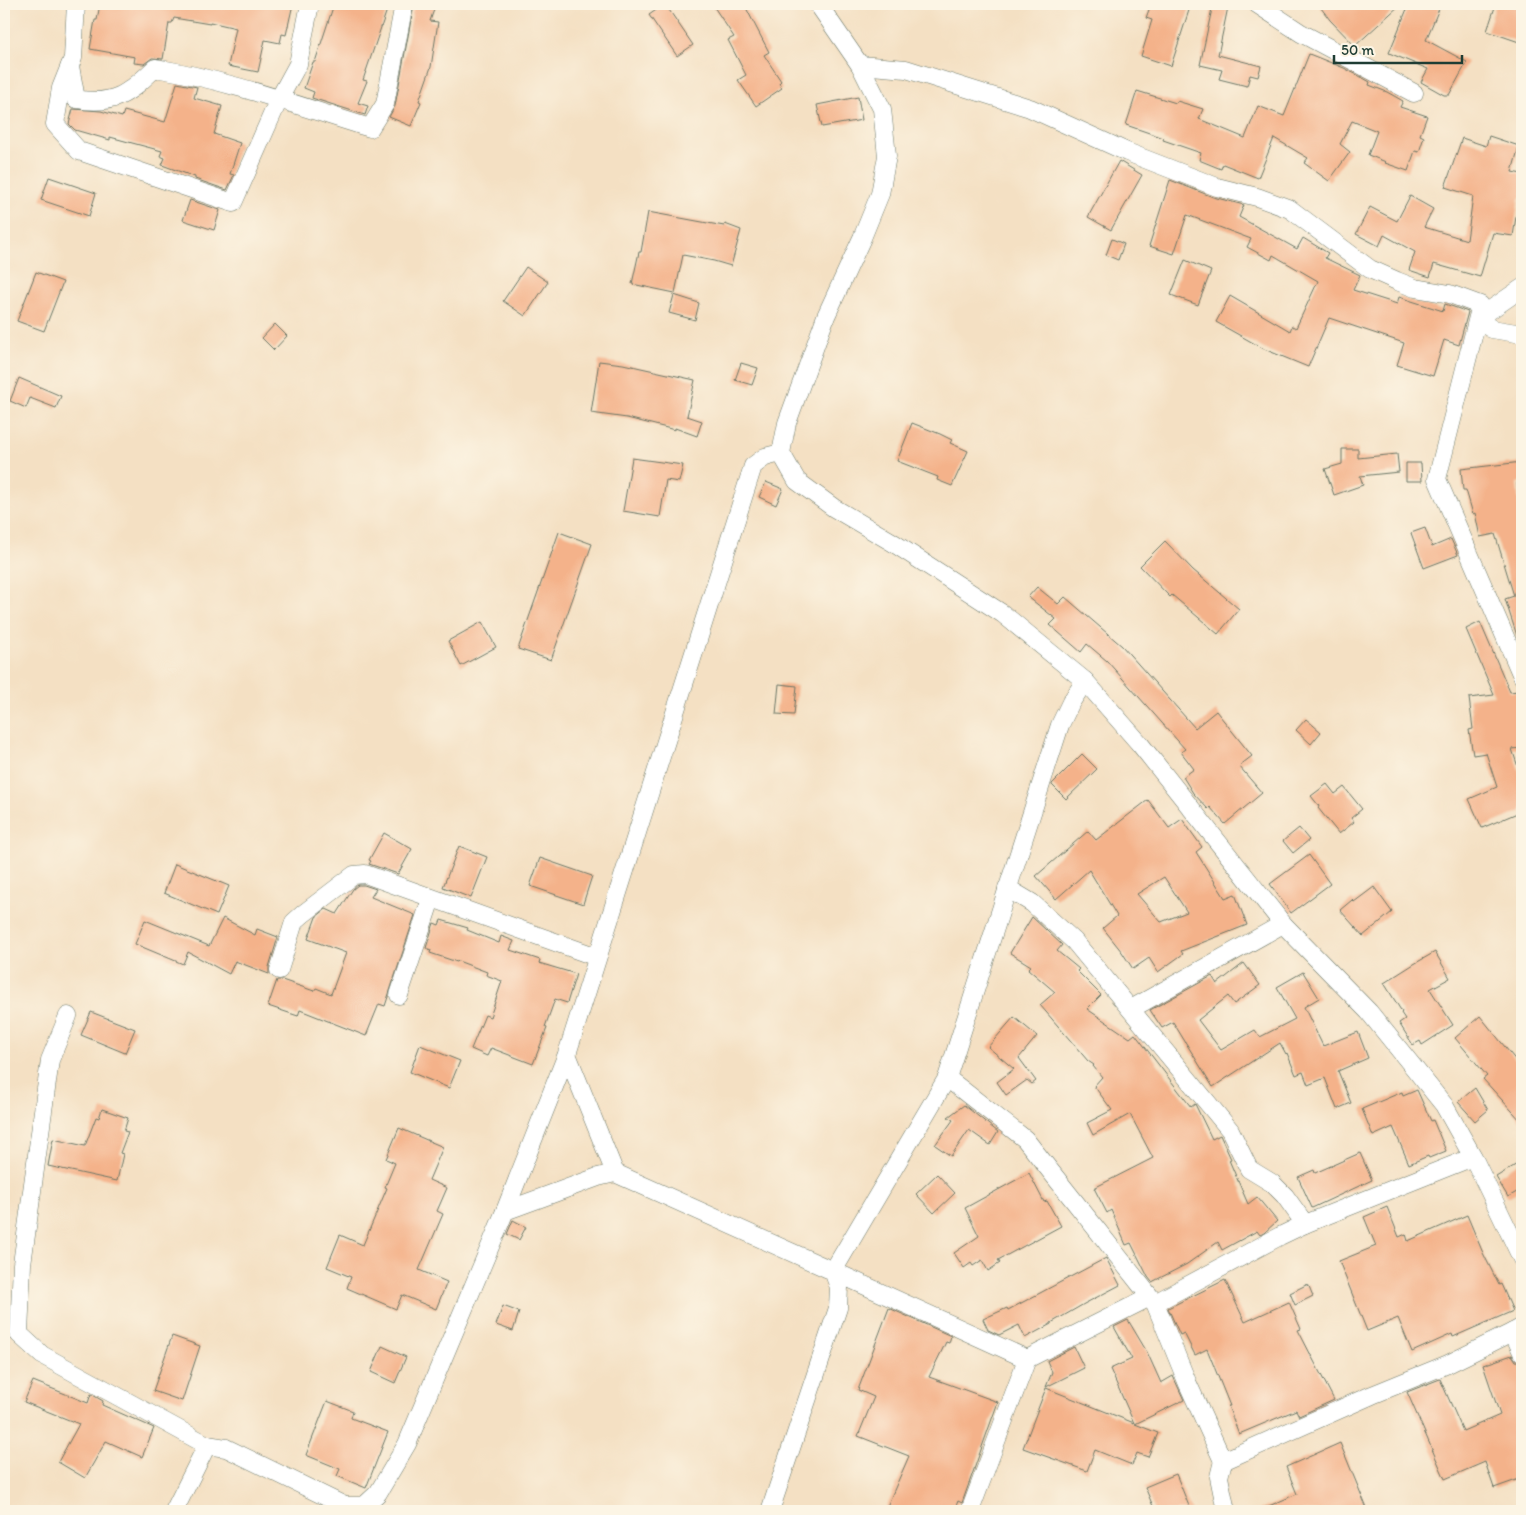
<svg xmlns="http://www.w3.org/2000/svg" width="1526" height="1515" font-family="Itim,sans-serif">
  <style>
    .building { fill: #f4b28a; fill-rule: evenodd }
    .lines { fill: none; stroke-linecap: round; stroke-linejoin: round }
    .minor-casing { stroke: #6a7666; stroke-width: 19 }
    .minor { stroke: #fff; stroke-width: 18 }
    .rail { stroke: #1f3d34; stroke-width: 4 }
  </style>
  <rect width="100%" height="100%" fill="#fcf5e5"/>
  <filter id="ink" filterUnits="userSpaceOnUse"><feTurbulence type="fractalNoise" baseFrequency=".02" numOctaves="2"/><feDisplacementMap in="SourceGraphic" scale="10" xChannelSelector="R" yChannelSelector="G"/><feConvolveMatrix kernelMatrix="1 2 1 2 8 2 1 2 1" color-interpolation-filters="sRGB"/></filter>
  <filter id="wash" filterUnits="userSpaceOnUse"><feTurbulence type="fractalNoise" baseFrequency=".0096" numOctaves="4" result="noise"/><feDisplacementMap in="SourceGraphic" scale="20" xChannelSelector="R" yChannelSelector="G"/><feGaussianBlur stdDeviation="1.12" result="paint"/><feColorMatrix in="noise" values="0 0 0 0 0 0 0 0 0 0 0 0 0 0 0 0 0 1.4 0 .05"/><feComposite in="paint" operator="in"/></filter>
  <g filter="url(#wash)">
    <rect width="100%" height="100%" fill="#f4e0c3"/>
    <g id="blocks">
      <g class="building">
        <polygon points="100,4 293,4 286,35 282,34 280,43 265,40 258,72 228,66 236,28 210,22 210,24 174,18 172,23 169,23 163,59 152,58 144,64 134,63 135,57 90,49 95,20 97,20"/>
        <polygon points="334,4 389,4 363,80 367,81 358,103 368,106 365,115 312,98 314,92 304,88 313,62 315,62"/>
        <polygon points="414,4 436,4 430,21 438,22 431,67 419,101 421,102 411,126 389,117 395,106"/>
        <polygon points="665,4 693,45 677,56 649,15"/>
        <polygon points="712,4 744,4 769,52 764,55 781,81 779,83 782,88 756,106 738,80 746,75 728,40 734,37"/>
        <polygon points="1151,4 1191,4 1171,66 1141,56 1152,20 1146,18"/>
        <polygon points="1213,4 1228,7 1218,55 1261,66 1258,77 1250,75 1247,86 1219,79 1222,70 1200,65"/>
        <polygon points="1318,4 1401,4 1355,46 1330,20"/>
        <polygon points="1409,4 1441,4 1426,40 1467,62 1449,95 1444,95 1421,82 1428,69 1389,53"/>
        <polygon points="1496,4 1507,4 1522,9 1522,43 1487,31"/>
        <polygon points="1309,54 1344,68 1363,78 1370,82 1369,85 1387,92 1403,101 1400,107 1427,116 1420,135 1424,137 1419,152 1415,151 1408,171 1385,163 1386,162 1368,155 1377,131 1352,121 1340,144 1350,152 1329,181 1304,163 1308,158 1274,138 1258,178 1223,164 1221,169 1199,160 1201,153 1163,140 1164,138 1126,125 1137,91 1176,103 1177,101 1203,109 1199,119 1245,138 1258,106 1284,116"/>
        <polygon points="177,83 197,87 194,98 222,106 214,134 240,143 230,174 234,175 227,190 195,179 195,177 162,165 165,158 160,156 162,151 110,137 110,140 75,130 69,124 73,109 101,111 122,117 124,111 165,122"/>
        <polygon points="858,97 862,120 822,127 817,105"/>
        <polygon points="1489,136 1519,146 1512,172 1522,174 1522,198 1519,198 1513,236 1493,233 1480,277 1434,264 1430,277 1409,270 1415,252 1384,235 1379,246 1356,234 1370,207 1397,221 1410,196 1433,209 1424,227 1467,240 1473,196 1445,187 1462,138 1486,146"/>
        <polygon points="1119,161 1142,175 1111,230 1088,217"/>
        <polygon points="49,177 96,193 89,216 41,200"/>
        <polygon points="1170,180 1213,197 1244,205 1239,217 1297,249 1303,238 1328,253 1325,258 1360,275 1353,290 1397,304 1399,297 1443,311 1445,304 1468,312 1459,345 1444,340 1433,376 1397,365 1404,343 1329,318 1308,367 1264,349 1216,322 1230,296 1290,331 1292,326 1296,328 1318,281 1273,255 1271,260 1247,247 1251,239 1187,215 1174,254 1149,246"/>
        <polygon points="190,200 220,210 214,230 183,220"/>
        <polygon points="648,212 724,226 725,224 741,230 731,266 714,261 683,255 675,293 632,284 639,252 641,252"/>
        <polygon points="1112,239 1124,244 1118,260 1106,255"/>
        <polygon points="1185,260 1211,271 1198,305 1171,295"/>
        <polygon points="526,267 548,282 525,316 503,301"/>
        <polygon points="36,272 63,282 44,331 17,321"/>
        <polygon points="674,295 699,303 695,320 669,313"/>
        <polygon points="275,324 287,336 274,350 262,338"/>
        <polygon points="599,361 623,364 695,380 687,416 702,421 697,436 675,428 675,430 627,418 591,413"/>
        <polygon points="741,363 758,368 752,385 735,380"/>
        <polygon points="19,378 61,396 56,408 30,398 26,408 10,401"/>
        <polygon points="912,423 940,434 952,440 950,443 968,451 952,486 937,480 938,477 897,461"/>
        <polygon points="1342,449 1358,449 1358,458 1397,454 1399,472 1360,476 1363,485 1334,495 1325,469 1342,464"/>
        <polygon points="632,458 683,465 679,482 666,480 660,517 623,511"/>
        <polygon points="1522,462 1522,482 1517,483 1519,508 1522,507 1522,645 1520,645 1505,599 1514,596 1495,534 1480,537 1475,513 1473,514 1466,490 1463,490 1461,469"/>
        <polygon points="1406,463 1421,463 1422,481 1406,481"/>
        <polygon points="766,482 783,489 776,505 759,497"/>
        <polygon points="1425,528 1432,547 1451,539 1458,555 1424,568 1411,533"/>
        <polygon points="559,532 592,544 551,660 518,649"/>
        <polygon points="1165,541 1193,570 1239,609 1218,634 1172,595 1170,597 1140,566"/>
        <polygon points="1037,587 1058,604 1065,597 1122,646 1195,728 1216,711 1252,756 1239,766 1262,793 1225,824 1210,807 1208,809 1193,793 1183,777 1194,769 1181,752 1185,749 1107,661 1087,644 1081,652 1050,625 1056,619 1028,597"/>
        <polygon points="482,622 496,647 461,666 448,641"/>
        <polygon points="1480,622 1510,692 1518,691 1522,725 1522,748 1512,749 1522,779 1522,811 1482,828 1469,799 1497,787 1486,753 1473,755 1469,730 1473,729 1469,698 1494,695 1466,629"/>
        <polygon points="779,684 797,686 794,715 776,714"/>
        <polygon points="1306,719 1321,732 1311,744 1296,730"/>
        <polygon points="1082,754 1097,769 1066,799 1052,785 1052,784"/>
        <polygon points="1327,784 1335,794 1344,787 1362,809 1351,818 1354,822 1339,834 1318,808 1319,806 1311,796"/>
        <path d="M1148,800L1169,828L1182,819L1202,847L1196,852L1225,898L1235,894L1247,925L1181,951L1183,954L1158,972L1149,958L1133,969L1122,952L1103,928L1117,916L1089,870L1056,899L1036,876L1088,831L1096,840ZM1164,877L1187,912L1161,922L1137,894Z"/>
        <polygon points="1299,828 1309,840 1293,853 1283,841"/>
        <polygon points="384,833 412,849 398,874 369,864 371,861 369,860"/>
        <polygon points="459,846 487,857 471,898 443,887"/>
        <polygon points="1309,855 1330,884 1291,913 1270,884"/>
        <polygon points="540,858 592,876 583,904 530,886"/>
        <polygon points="175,864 229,886 217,915 164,893"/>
        <polygon points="358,885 364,885 376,889 371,897 415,915 385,1006 379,1004 366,1036 300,1010 298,1016 268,1006 277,980 282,980 314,991 316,988 331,994 346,953 308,939 316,917 326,909 337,914 353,889"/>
        <polygon points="1374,887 1392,912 1363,936 1340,910 1352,900 1354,902"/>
        <polygon points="1032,917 1062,945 1057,951 1079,969 1077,971 1101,995 1087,1009 1130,1038 1135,1034 1191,1107 1195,1104 1212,1139 1220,1135 1231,1159 1229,1160 1248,1204 1257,1197 1277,1221 1264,1233 1260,1235 1257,1231 1222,1250 1218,1242 1187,1264 1152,1282 1148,1277 1131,1243 1126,1245 1111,1210 1107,1213 1094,1188 1153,1158 1130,1114 1093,1135 1087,1123 1112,1110 1094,1086 1102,1077 1093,1066 1094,1065 1088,1061 1040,1005 1055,992 1028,969 1031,966 1010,953"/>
        <polygon points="223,918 255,935 257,929 278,937 269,967 269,974 235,961 229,974 188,952 183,964 135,944 145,920 209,946"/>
        <polygon points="441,920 468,928 467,930 499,943 501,936 514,941 510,950 540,960 539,963 576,974 567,1003 555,999 545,1027 547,1028 533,1064 491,1048 487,1056 471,1049 485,1015 490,1017 502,981 486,975 487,972 458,961 457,962 430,953 431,950 426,948 434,923 439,925"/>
        <polygon points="1435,952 1450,978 1430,989 1453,1025 1422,1045 1420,1041 1413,1045 1399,1023 1405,1019 1401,1013 1402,1012 1384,983 1414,964"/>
        <polygon points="1244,963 1260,985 1234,1004 1228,996 1198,1020 1221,1050 1255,1030 1260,1037 1295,1019 1277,987 1303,972 1319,998 1304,1007 1323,1046 1358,1032 1368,1058 1338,1071 1351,1103 1337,1109 1325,1078 1308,1085 1303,1072 1296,1075 1287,1053 1286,1054 1280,1043 1213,1087 1173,1022 1162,1028 1150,1010 1212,976 1217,984"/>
        <polygon points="91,1012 135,1029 125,1053 81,1035"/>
        <polygon points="1480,1016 1522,1068 1522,1122 1483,1079 1487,1076 1455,1038"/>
        <polygon points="1014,1017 1037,1036 1019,1058 1036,1081 1032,1084 1027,1080 1006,1095 997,1082 1014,1069 988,1047"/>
        <polygon points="420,1045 460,1061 449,1088 410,1072"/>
        <polygon points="1475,1088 1488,1110 1475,1121 1458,1102"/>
        <polygon points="1417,1090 1431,1121 1433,1120 1446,1151 1429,1158 1428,1156 1409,1164 1393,1127 1373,1136 1362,1109 1402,1092 1403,1096"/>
        <polygon points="964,1105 998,1132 990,1145 969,1130 951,1156 935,1145 953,1120 948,1117"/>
        <polygon points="102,1109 128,1118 124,1131 128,1132 120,1153 123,1154 117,1181 48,1166 53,1139 85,1146 96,1117 99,1118"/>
        <polygon points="399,1128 443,1147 429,1180 447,1188 437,1211 443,1214 419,1270 447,1282 436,1309 402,1295 396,1309 347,1288 351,1277 327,1267 340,1235 363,1245 387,1188 385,1187 395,1163 386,1159"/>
        <polygon points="1360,1153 1372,1180 1312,1208 1298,1177 1314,1170 1315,1173"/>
        <polygon points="1522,1161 1522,1189 1508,1197 1496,1177"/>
        <polygon points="1029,1173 1044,1202 1047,1201 1061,1226 998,1260 1000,1263 988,1271 982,1260 973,1266 971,1263 964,1268 954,1253 979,1236 965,1208"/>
        <polygon points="937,1174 955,1193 934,1213 916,1194"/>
        <polygon points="1387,1207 1399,1237 1406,1234 1408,1241 1467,1215 1483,1253 1499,1285 1501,1284 1513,1311 1453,1337 1452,1334 1412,1352 1398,1318 1367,1331 1339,1261 1376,1246 1364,1217"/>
        <polygon points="513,1220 526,1227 519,1240 507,1234"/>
        <polygon points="1106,1258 1120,1285 1084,1304 1051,1323 1051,1324 1025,1338 1019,1325 999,1335 988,1330 983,1319 1007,1308 1008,1310"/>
        <polygon points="1225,1280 1245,1322 1289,1302 1301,1329 1298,1330 1334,1400 1299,1416 1296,1410 1239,1434 1228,1406 1230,1406 1207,1349 1195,1355 1184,1333 1180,1335 1168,1308"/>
        <polygon points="1308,1284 1313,1296 1295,1305 1290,1293"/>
        <polygon points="503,1306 519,1312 513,1331 496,1325"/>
        <polygon points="889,1308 951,1336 949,1343 946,1342 929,1377 998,1402 962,1503 958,1501 954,1511 885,1511 909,1456 858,1436 874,1397 858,1390"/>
        <polygon points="1128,1320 1147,1352 1161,1383 1173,1376 1184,1400 1135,1424 1158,1433 1148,1457 1137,1453 1132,1465 1095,1450 1087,1471 1023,1448 1046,1388 1134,1423 1110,1369 1132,1359 1114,1327"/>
        <polygon points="172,1336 200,1346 182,1401 153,1391"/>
        <polygon points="382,1346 406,1357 395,1383 371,1372"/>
        <polygon points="1074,1347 1084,1368 1046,1387 1052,1372 1047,1361"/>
        <polygon points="1512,1355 1516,1361 1522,1362 1522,1478 1494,1488 1485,1462 1445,1479 1407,1392 1440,1379 1463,1431 1500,1415 1483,1365"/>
        <polygon points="33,1381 88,1403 91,1394 103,1401 102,1405 154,1428 142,1457 106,1441 85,1478 58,1462 79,1424 24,1402"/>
        <polygon points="327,1401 353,1411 351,1418 388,1432 366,1488 337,1476 340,1469 306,1455"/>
        <polygon points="1340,1443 1368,1511 1257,1511 1297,1494 1286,1467"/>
        <polygon points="1176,1474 1191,1511 1155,1511 1145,1487"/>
      </g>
    </g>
  </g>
  <g filter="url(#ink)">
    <use href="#blocks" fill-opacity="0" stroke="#6a7666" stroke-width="1"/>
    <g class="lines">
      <g class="minor-casing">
        <g id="minor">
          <polyline points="76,4 73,58 61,88 55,124 79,151 233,203 279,99 298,64 310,4"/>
          <polyline points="818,4 860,65 882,109 887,156 880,194 862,238 826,316 787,423 781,453 797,481 834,508 892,542 1003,614 1085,681 1140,744 1283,924 1369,1012 1444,1105 1473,1157 1522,1259"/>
          <polyline points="1257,4 1301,33 1414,93"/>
          <polyline points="860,65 906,69 1030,108 1127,152 1217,187 1257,197 1290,209 1370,269 1397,281 1415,288 1450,294 1480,305 1484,324 1492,329 1522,334"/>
          <path d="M70,66L76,99C114,106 128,94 155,68C228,80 299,106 370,128L385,104L404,4"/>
          <polyline points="1480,309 1437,479 1522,676"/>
          <polyline points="1483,315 1522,288"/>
          <polyline points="1007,888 1032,903 1074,941 1230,1130 1249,1169 1272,1183 1285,1196 1305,1224"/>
          <polyline points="279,970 294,922 303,914 354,875 365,874 597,957"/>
          <polyline points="399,995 431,899"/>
          <polyline points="1131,1009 1283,924"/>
          <polyline points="68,1016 50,1060 22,1264 19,1334 42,1355 207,1445"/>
          <polyline points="567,1054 615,1173"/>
          <polyline points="947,1078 1025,1139 1155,1303 1188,1384 1223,1461"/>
          <polyline points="505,1211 567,1054 753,466 765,457 781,453"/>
          <polyline points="1155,1303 1280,1236 1305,1224 1473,1157"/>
          <polyline points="1513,1332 1522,1352"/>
          <polyline points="174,1511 207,1445 226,1448 345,1506 364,1506 378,1493 407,1444 505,1211 598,1177 615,1173 833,1271 947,1078 1060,725 1071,702 1085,681"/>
          <polyline points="770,1511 838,1308 839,1287 833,1271 1027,1359 1150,1297"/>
          <polyline points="970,1511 1027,1359"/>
          <polyline points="1226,1511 1219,1477 1223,1461 1372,1395 1448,1364 1513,1332 1522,1327"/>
        </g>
      </g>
      <use href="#minor" class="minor"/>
      <polyline class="rail" points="4,222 6,245 4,258"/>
    </g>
  </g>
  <rect width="1526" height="1515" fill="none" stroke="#fcf5e5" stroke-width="20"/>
  <path d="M1334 55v8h128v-8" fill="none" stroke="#1f3d34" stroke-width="2.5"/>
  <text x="1341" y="55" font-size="15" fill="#1f3d34" stroke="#fcf5e5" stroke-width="4" paint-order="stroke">50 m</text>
</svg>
